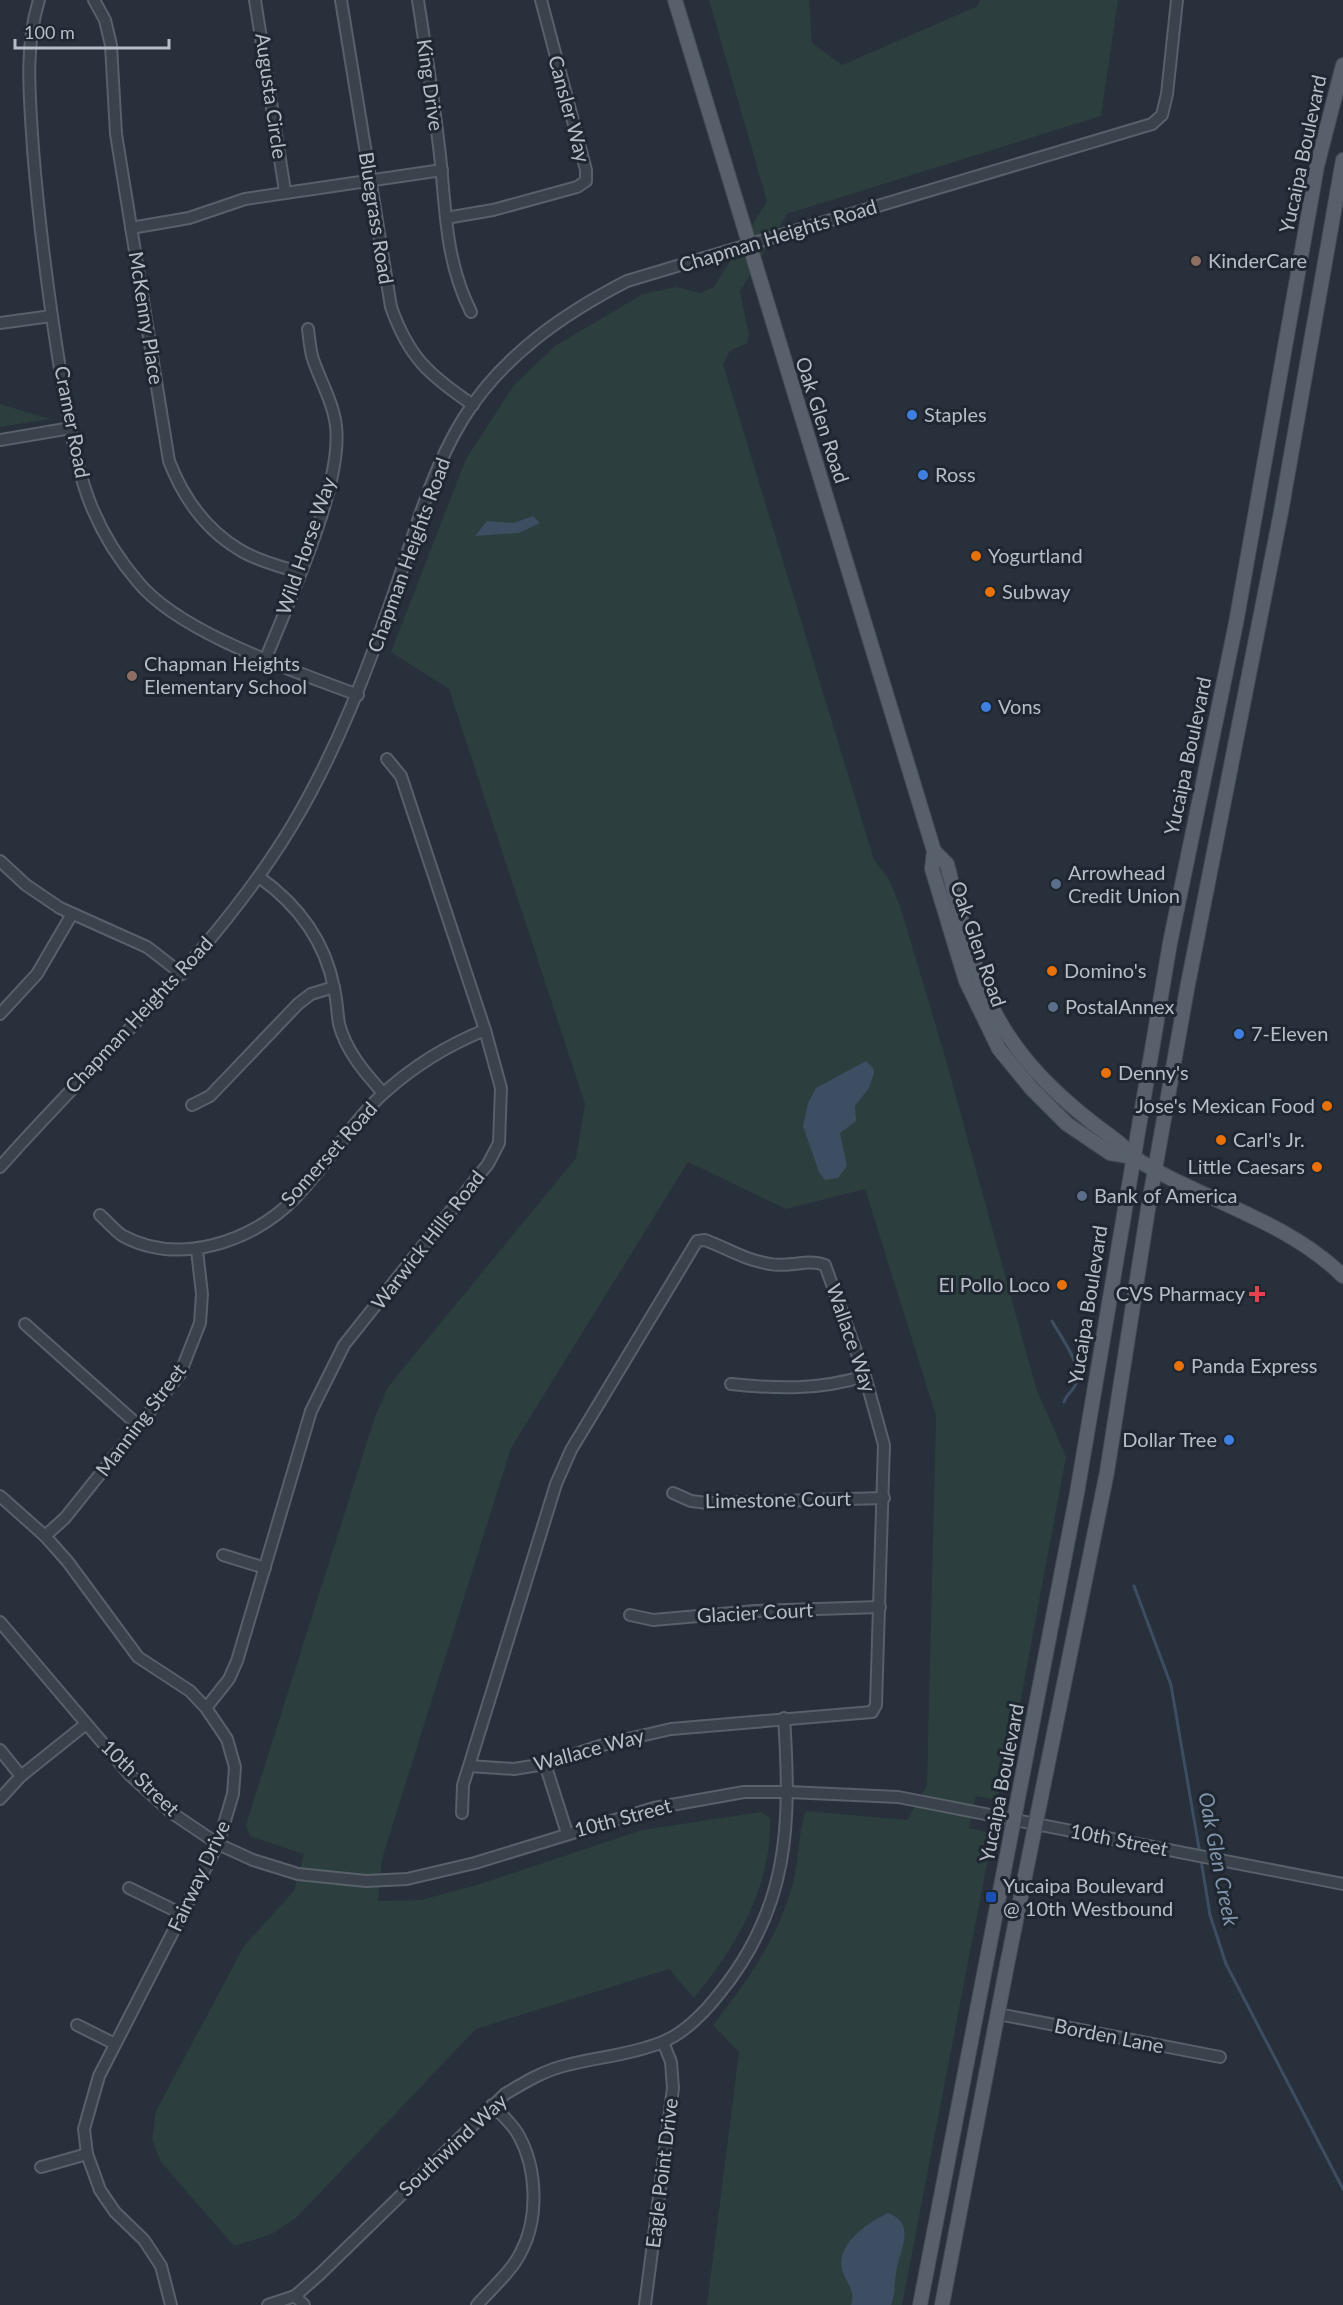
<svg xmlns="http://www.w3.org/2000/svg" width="1343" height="2305" font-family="Lato,sans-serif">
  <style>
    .green { fill: #2c3e3e }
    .water { fill: #3e4e62 }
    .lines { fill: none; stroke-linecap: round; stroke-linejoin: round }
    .stream { stroke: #3e4e62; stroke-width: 3 }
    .minor-casing { stroke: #586069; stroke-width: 14 }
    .major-casing { stroke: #434b54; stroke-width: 16 }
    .minor { stroke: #3a424b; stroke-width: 10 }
    .major { stroke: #58616b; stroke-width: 14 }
    .education-dot { fill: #8d6e63; stroke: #1f2730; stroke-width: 2 }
    .shop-dot { fill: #3f7fe0; stroke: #1f2730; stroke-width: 2 }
    .food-dot { fill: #e8710a; stroke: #1f2730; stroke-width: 2 }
    .service-dot { fill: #5c6f8a; stroke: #1f2730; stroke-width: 2 }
    .health-dot { fill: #e0444e; stroke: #1f2730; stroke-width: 2 }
    .transit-dot { fill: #1a4fb4; stroke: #1f2730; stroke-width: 2 }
    .labels { text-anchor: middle; stroke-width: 6; stroke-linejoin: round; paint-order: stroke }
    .street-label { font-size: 20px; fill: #b6bdc7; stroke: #1f2730 }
    .poi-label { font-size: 20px; fill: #b6bdc7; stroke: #1f2730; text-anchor: start }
    .water-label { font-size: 21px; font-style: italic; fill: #8194ab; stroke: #1f2730 }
  </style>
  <rect width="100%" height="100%" fill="#27303b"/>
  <g class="green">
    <path d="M709,0H809L812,43L842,65L978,6L980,0H1118L1101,116L787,214L740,291L749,335L747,343L730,351L723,364L874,860L889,879L900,906L944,1053L1036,1388L1066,1457L1004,1789L991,1799L976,1796L969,1828L986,1832L990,1848L902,2305H707L739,2052L713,2025C748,1980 780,1936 794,1879C798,1865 800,1820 806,1811L907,1820L927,1785L936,1416L865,1189L786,1209L688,1162L511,1448L382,1859L378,1901L421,1900L480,1884L642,1830L761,1812L770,1818C772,1887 736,1947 694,1998L669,1969L476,2029L296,2218L270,2235L234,2246L161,2162L152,2140L156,2111L244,1946L294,1891L304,1854L250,1836L246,1825L375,1417L388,1387L576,1158L585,1104L449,689L391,652L466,459L514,385L555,346L643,294L676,287L700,293L714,287L767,201Z"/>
    <polygon points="0,404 50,419 0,427"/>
  </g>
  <g class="water">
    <polygon points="533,516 540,523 519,533 475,536 487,521 514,523"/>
    <polygon points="866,1061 873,1068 874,1073 869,1088 855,1106 856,1121 840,1133 847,1166 838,1178 825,1180 819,1172 803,1126 808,1103 816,1088"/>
    <path d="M888,2213C915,2223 902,2246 897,2267C894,2280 896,2292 891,2305H851C855,2291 849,2286 844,2275C831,2247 867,2223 888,2213Z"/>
  </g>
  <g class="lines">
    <g class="stream">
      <path d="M1052,1321C1061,1338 1082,1363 1076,1383C1074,1391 1066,1394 1064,1402"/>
      <polyline points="1134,1586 1171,1685 1200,1854"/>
      <polyline points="1201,1860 1210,1915 1226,1964 1343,2189"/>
    </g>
    <g class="minor-casing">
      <g id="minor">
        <path d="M39,0C24,48 30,100 33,149C39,224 48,294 60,369C69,415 74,466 93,510C104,536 120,561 138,582C181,634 295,671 358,695"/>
        <path d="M94,0L105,20L111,45L116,134L169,461C183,497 206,530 240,550C257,561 281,566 300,573"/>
        <polyline points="255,0 285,191"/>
        <path d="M341,0L391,307C409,358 429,375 473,405"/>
        <path d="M418,0C426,52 434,103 440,155C446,211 445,260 471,312"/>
        <polyline points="446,218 493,210 577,187 586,181 586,170 541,0"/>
        <polyline points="131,228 189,218 245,199 442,170"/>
        <polyline points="0,323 51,316"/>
        <polyline points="0,440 71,428"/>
        <path d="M266,658C289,600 343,486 336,426C333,401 319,379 312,356C310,347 309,338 308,329"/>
        <polyline points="0,861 26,885 60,908 147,947 182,974"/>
        <path d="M259,877C297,904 325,941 334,988C337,1000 337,1012 339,1024C346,1051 365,1073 383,1093"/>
        <polyline points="0,1014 37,974 72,914"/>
        <polyline points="192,1105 210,1096 298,1004 311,994 334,987"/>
        <path d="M0,1167C100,1054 215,954 293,824C337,750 367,671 395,590C415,532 431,471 463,419C502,356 563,314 627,281L1152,124L1162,115L1167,94L1177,0"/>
        <path d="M100,1215C107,1221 115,1231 123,1236C179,1266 252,1242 294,1199C326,1167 351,1122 385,1092C415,1065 448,1045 485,1030"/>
        <polyline points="25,1324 139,1426"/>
        <path d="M731,1384C778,1389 820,1390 865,1376"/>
        <polyline points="673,1493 691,1501 708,1503 884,1498"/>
        <polyline points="0,1496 45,1536 68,1562 138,1657 190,1691 206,1708 227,1739 235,1767 233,1794 218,1844 99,2076 84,2129 87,2154 100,2190 115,2212 144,2240 161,2266 171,2305"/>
        <polyline points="45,1536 65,1518 180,1374 200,1323 202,1294 197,1250"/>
        <polyline points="223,1555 265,1568"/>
        <polyline points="630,1615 653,1620 755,1611 880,1607"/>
        <polyline points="0,1622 129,1774 172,1813 218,1844 253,1860 298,1874 366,1881 407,1879 475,1863 654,1808 744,1792 789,1792 898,1797 1343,1884"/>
        <polyline points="206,1708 229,1679 237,1661 311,1411 344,1345 488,1164 499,1143 501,1088 485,1030 401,776 387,759"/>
        <polyline points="0,1750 21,1776"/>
        <polyline points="545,1764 567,1833"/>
        <polyline points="0,1799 21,1776 86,1724"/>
        <path d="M462,1813L463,1785L469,1766L556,1484L571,1450L697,1241L705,1240C729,1249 742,1259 770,1264C789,1268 807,1258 825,1265L865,1376L884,1445L876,1705L872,1712L671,1729L606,1744L545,1764L514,1769L469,1766"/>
        <polyline points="129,1888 182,1914"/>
        <polyline points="998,2014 1220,2057"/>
        <polyline points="77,2025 115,2044"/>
        <polyline points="41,2167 87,2154"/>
        <polyline points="295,2296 304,2305"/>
        <path d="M268,2305L295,2296L320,2274L505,2094C525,2082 545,2070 567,2065C598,2057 630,2055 660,2043C684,2034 704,2013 719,1994C790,1907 791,1823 784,1718"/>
        <path d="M477,2305C491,2289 512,2271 521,2252C539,2218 537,2169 519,2136C513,2124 501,2114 492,2105"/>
        <polyline points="645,2305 673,2088 671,2062 663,2042"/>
      </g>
    </g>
    <g class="major-casing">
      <g id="major">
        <polyline points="675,0 934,851 932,869 966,981 999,1049 1031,1088 1067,1124 1110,1153 1133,1157"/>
        <path d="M934,851L947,864C959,912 973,971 996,1015C1024,1067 1067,1105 1114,1139C1122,1144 1127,1152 1134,1157C1146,1166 1160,1173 1174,1180C1231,1208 1296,1230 1343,1276"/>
        <polyline points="920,2305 1077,1493 1170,943 1236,623 1317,166 1343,65"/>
        <polyline points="942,2305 1007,1965 1107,1472 1148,1209 1187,989 1281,512 1343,160"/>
      </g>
    </g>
    <use href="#minor" class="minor"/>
    <use href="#major" class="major"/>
  </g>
  <g class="education-dot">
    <circle cx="1196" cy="261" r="6"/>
    <circle cx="132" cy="676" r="6"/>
  </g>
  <g class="shop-dot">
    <circle cx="912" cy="415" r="6"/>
    <circle cx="923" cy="475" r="6"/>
    <circle cx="986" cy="707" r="6"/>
    <circle cx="1239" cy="1034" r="6"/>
    <circle cx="1229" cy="1440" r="6"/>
  </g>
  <g class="food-dot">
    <circle cx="976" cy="556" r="6"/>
    <circle cx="990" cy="592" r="6"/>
    <circle cx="1052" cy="971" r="6"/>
    <circle cx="1106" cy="1073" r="6"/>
    <circle cx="1327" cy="1106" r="6"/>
    <circle cx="1221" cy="1140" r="6"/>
    <circle cx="1317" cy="1167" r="6"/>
    <circle cx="1062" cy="1285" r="6"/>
    <circle cx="1179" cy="1366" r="6"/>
  </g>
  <g class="service-dot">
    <circle cx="1056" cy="884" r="6"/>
    <circle cx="1053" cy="1007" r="6"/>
    <circle cx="1082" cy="1196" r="6"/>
  </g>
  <path class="health-dot" d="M1254 1285h6v6h6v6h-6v6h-6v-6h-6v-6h6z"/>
  <rect class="transit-dot" x="985" y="1891" width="12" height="12" rx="3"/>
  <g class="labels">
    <g class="street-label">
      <text transform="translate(430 85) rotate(82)" y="7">King Drive</text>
      <text transform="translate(271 96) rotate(82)" y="7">Augusta Circle</text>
      <text transform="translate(569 109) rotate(75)" y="7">Cansler Way</text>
      <text transform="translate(1303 154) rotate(-78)" y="7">Yucaipa Boulevard</text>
      <text transform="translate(376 218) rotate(81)" y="7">Bluegrass Road</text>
      <text transform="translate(778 236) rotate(-17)" y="7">Chapman Heights Road</text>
      <text transform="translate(146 318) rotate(81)" y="7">McKenny Place</text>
      <text transform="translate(822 420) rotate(72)" y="7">Oak Glen Road</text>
      <text transform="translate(72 422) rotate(79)" y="7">Cramer Road</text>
      <text transform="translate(306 546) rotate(-71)" y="7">Wild Horse Way</text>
      <text transform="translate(409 555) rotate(-70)" y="7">Chapman Heights Road</text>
      <text transform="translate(1188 756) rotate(-78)" y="7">Yucaipa Boulevard</text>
      <text transform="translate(978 944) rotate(71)" y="7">Oak Glen Road</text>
      <text transform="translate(139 1015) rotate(-47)" y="7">Chapman Heights Road</text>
      <text transform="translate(329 1154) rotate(-48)" y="7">Somerset Road</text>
      <text transform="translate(428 1240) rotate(-52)" y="7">Warwick Hills Road</text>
      <text transform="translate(1088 1305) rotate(-81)" y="7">Yucaipa Boulevard</text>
      <text transform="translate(851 1338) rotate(71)" y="7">Wallace Way</text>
      <text transform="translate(141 1420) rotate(-53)" y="7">Manning Street</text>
      <text transform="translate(778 1500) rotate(-1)" y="7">Limestone Court</text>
      <text transform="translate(755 1613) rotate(-3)" y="7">Glacier Court</text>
      <text transform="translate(589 1750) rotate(-15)" y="7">Wallace Way</text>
      <text transform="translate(140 1778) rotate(44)" y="7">10th Street</text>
      <text transform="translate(1002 1783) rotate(-79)" y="7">Yucaipa Boulevard</text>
      <text transform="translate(623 1818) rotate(-15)" y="7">10th Street</text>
      <text transform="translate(1119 1840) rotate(11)" y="7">10th Street</text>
      <text transform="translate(199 1876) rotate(-65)" y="7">Fairway Drive</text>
      <text transform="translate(1109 2036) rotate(11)" y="7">Borden Lane</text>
      <text transform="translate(453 2145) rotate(-43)" y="7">Southwind Way</text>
      <text transform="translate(662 2173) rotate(-83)" y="7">Eagle Point Drive</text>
    </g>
    <g class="poi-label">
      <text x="1208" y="268">KinderCare</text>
      <text x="924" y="422">Staples</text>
      <text x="935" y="482">Ross</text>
      <text x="988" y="563">Yogurtland</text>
      <text x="1002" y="599">Subway</text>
      <text x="144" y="671">Chapman Heights<tspan x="144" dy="23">Elementary School</tspan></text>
      <text x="998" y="714">Vons</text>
      <text x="1068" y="880">Arrowhead<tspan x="1068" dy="23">Credit Union</tspan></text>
      <text x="1064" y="978">Domino's</text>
      <text x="1065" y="1014">PostalAnnex</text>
      <text x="1251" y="1041">7-Eleven</text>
      <text x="1118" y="1080">Denny's</text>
      <text x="1315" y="1113" text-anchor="end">Jose's Mexican Food</text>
      <text x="1233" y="1147">Carl's Jr.</text>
      <text x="1305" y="1174" text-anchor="end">Little Caesars</text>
      <text x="1094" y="1203">Bank of America</text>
      <text x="1050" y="1292" text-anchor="end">El Pollo Loco</text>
      <text x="1245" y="1301" text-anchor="end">CVS Pharmacy</text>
      <text x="1191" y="1373">Panda Express</text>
      <text x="1217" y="1447" text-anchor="end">Dollar Tree</text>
      <text x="1003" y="1893">Yucaipa Boulevard<tspan x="1003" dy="23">@ 10th Westbound</tspan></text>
    </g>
    <g class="water-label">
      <text transform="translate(1218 1859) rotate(79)" y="7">Oak Glen Creek</text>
    </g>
  </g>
  <path d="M15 39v9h154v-9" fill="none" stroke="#b6bdc7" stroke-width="3"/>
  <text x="24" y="39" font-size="18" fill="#b6bdc7" stroke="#1f2730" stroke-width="4.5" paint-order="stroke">100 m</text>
</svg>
